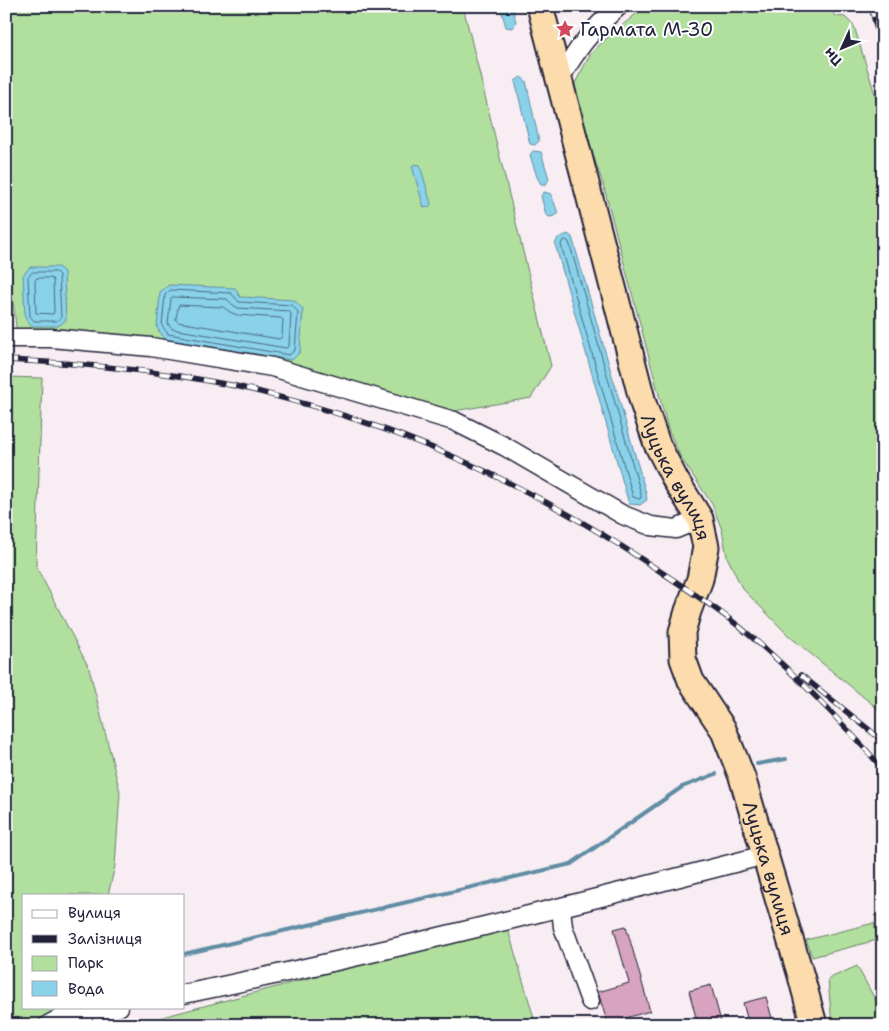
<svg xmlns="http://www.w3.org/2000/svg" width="889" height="1031" font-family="'Shantell Sans',sans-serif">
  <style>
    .green { fill: #b1df9e; stroke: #6a806c }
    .water { fill: #89d2ea; stroke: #608ca4 }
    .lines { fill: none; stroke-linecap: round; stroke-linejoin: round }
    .shore { stroke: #4b6881; stroke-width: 1 }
    .stream { stroke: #608ca4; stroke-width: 4 }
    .building { fill: #d7a3be; stroke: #22223b }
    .minor-casing { stroke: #22223b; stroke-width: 21 }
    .highway-casing { stroke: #22223b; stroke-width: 29 }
    .minor { stroke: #fff; stroke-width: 18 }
    .highway { stroke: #fcdcac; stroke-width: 25 }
    .rail-casing { stroke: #22223b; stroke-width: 5.5 }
    .rail { stroke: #fff; stroke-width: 4; stroke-dasharray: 11; stroke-linecap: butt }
    .labels { text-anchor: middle; stroke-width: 4; stroke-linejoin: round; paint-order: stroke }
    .poi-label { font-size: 19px; fill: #22223b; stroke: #fff; text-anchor: start }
    .street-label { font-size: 19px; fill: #22223b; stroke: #fff }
  </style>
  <rect width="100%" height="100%" fill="#f7edf2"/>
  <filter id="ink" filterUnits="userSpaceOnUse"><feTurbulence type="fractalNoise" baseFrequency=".02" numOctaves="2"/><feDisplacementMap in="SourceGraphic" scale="10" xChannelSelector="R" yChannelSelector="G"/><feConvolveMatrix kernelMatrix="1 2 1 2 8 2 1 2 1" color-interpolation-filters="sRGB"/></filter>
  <g filter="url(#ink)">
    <g class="green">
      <polygon points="6,6 345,6 346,12 366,6 463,6 551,366 531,398 448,412 292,367 17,335 6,243"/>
      <polygon points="652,6 830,6 835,16 845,17 854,26 883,120 883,713 789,636 742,588 727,557 722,530 712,504 681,458 668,429 603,184 585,132 573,87 591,53 606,39 637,13"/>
      <polygon points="6,377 42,378 36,566 89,668 120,792 115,866 108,895 24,895 24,1007 79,1007 74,1025 6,1025"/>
      <polygon points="874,923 877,940 812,957 806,940"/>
      <polygon points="507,926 536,1025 152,1025 151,1020"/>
      <polygon points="857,966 883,1014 883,1025 832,1025 828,979"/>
    </g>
    <g class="water">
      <polygon points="500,6 512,6 516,22 512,28 506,27"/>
      <polygon points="521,77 526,81 539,141 535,145 530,144 515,81"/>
      <polygon points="533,151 541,152 549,179 546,184 541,184 537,177 530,155"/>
      <polygon points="415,164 420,165 431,204 429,207 424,208 412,166"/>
      <polygon points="544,192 551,194 558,213 555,216 550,217 546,215 541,196"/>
      <polygon points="568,234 572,237 646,493 647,500 640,505 629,504 555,244 558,238"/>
      <polygon points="30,267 58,267 64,272 66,320 58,326 31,326 25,317 23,275"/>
      <polygon points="169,285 235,288 240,297 294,300 303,309 300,352 292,360 165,339 157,328 160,292"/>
    </g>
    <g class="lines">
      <g class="shore">
        <polygon points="566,240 569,242 641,494 641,498 639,499 633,497 561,245 562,242"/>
        <polygon points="33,272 56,272 59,275 61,317 57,321 34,321 30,316 28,277"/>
        <polygon points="37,278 51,278 53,280 54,312 53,314 36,313 35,281"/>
        <polygon points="171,290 231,293 239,302 292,305 298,312 295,350 289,355 168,334 162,326 165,295"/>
        <polygon points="173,297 227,299 233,305 238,308 289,311 291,314 289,346 286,348 172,329 168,324 171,299"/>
        <polygon points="179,305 223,307 230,312 237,315 281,318 283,320 282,337 279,339 178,322 176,320"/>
      </g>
      <g class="stream">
        <polyline points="757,764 786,759"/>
        <polyline points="184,954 571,864 682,787 716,774"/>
        <polyline points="100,1025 103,1015"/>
      </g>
    </g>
    <g class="building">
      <polygon points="626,926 650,1011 622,1019 624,1025 608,1025 598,992 629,983 614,929"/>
      <polygon points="711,985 722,1025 698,1025 689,991"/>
      <polygon points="766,997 774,1025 749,1025 743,1003"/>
    </g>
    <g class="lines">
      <g class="minor-casing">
        <g id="minor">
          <path d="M558,82C576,50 591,30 619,6"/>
          <polyline points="6,338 51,338 151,347 272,367 454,421 504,446 623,515 651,526 676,529 700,519"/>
          <polyline points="561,908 563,927 590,1001"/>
          <path d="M184,994C379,954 572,905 765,855"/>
          <polyline points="48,1025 61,1018 119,1007"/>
        </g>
      </g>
      <g class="highway-casing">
        <g id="highway">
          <path id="s1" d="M540,6L643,403L657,444L676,481L700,519L706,547L700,579L688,611L682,632L683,659L691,681L723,729L742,777L801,976L814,1025"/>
        </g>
      </g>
      <use href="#minor" class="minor"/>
      <use href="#highway" class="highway"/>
      <g class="rail-casing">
        <g id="rail">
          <polyline points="871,6 883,54"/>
          <path d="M6,360C79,363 153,370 225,384C243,387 261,392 279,397C410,430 534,488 646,562C678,583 711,604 741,628C793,671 839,719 883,769"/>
          <polyline points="801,675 883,741"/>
        </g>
      </g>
      <use href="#rail" class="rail"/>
    </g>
  </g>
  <defs>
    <g id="sight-bare" transform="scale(1.5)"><path d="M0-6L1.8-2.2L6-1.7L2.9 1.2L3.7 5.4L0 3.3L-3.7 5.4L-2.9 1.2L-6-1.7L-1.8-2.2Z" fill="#d1495b" stroke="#fff" stroke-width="2.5" paint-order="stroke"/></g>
  </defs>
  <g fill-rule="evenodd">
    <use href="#sight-bare" x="565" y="29"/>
  </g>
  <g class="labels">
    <g class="poi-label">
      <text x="580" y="36">Гармата М-30</text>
    </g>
    <g class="street-label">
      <text dy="7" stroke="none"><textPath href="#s1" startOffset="492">Луцька вулиця</textPath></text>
      <text dy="7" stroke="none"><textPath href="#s1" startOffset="912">Луцька вулиця</textPath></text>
    </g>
  </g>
  <rect width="889" height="1031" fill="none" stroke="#fff" stroke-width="25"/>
  <rect x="12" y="12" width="864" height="1006" fill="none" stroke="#22223b" stroke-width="2" filter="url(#ink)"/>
  <rect x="22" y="894" width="162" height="115" fill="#ffffff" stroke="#a7a7b1"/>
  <rect x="32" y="910" width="25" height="8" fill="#ffffff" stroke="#a7a7b1"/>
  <text x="68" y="918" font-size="15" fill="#22223b">Вулиця</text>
  <rect x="32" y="935" width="25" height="8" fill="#22223b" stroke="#a7a7b1"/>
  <text x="68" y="944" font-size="15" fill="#22223b">Залізниця</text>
  <rect x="32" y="956" width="25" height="15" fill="#b1df9e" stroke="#a7a7b1"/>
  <text x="68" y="968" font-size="15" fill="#22223b">Парк</text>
  <rect x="32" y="981" width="25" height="15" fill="#89d2ea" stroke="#a7a7b1"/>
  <text x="68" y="994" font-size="15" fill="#22223b">Вода</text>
  <g transform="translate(842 48) rotate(226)" stroke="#ffffff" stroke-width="4" paint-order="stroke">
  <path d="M0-4L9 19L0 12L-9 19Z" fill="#22223b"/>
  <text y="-8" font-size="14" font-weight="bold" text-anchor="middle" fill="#22223b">Пн</text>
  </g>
</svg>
